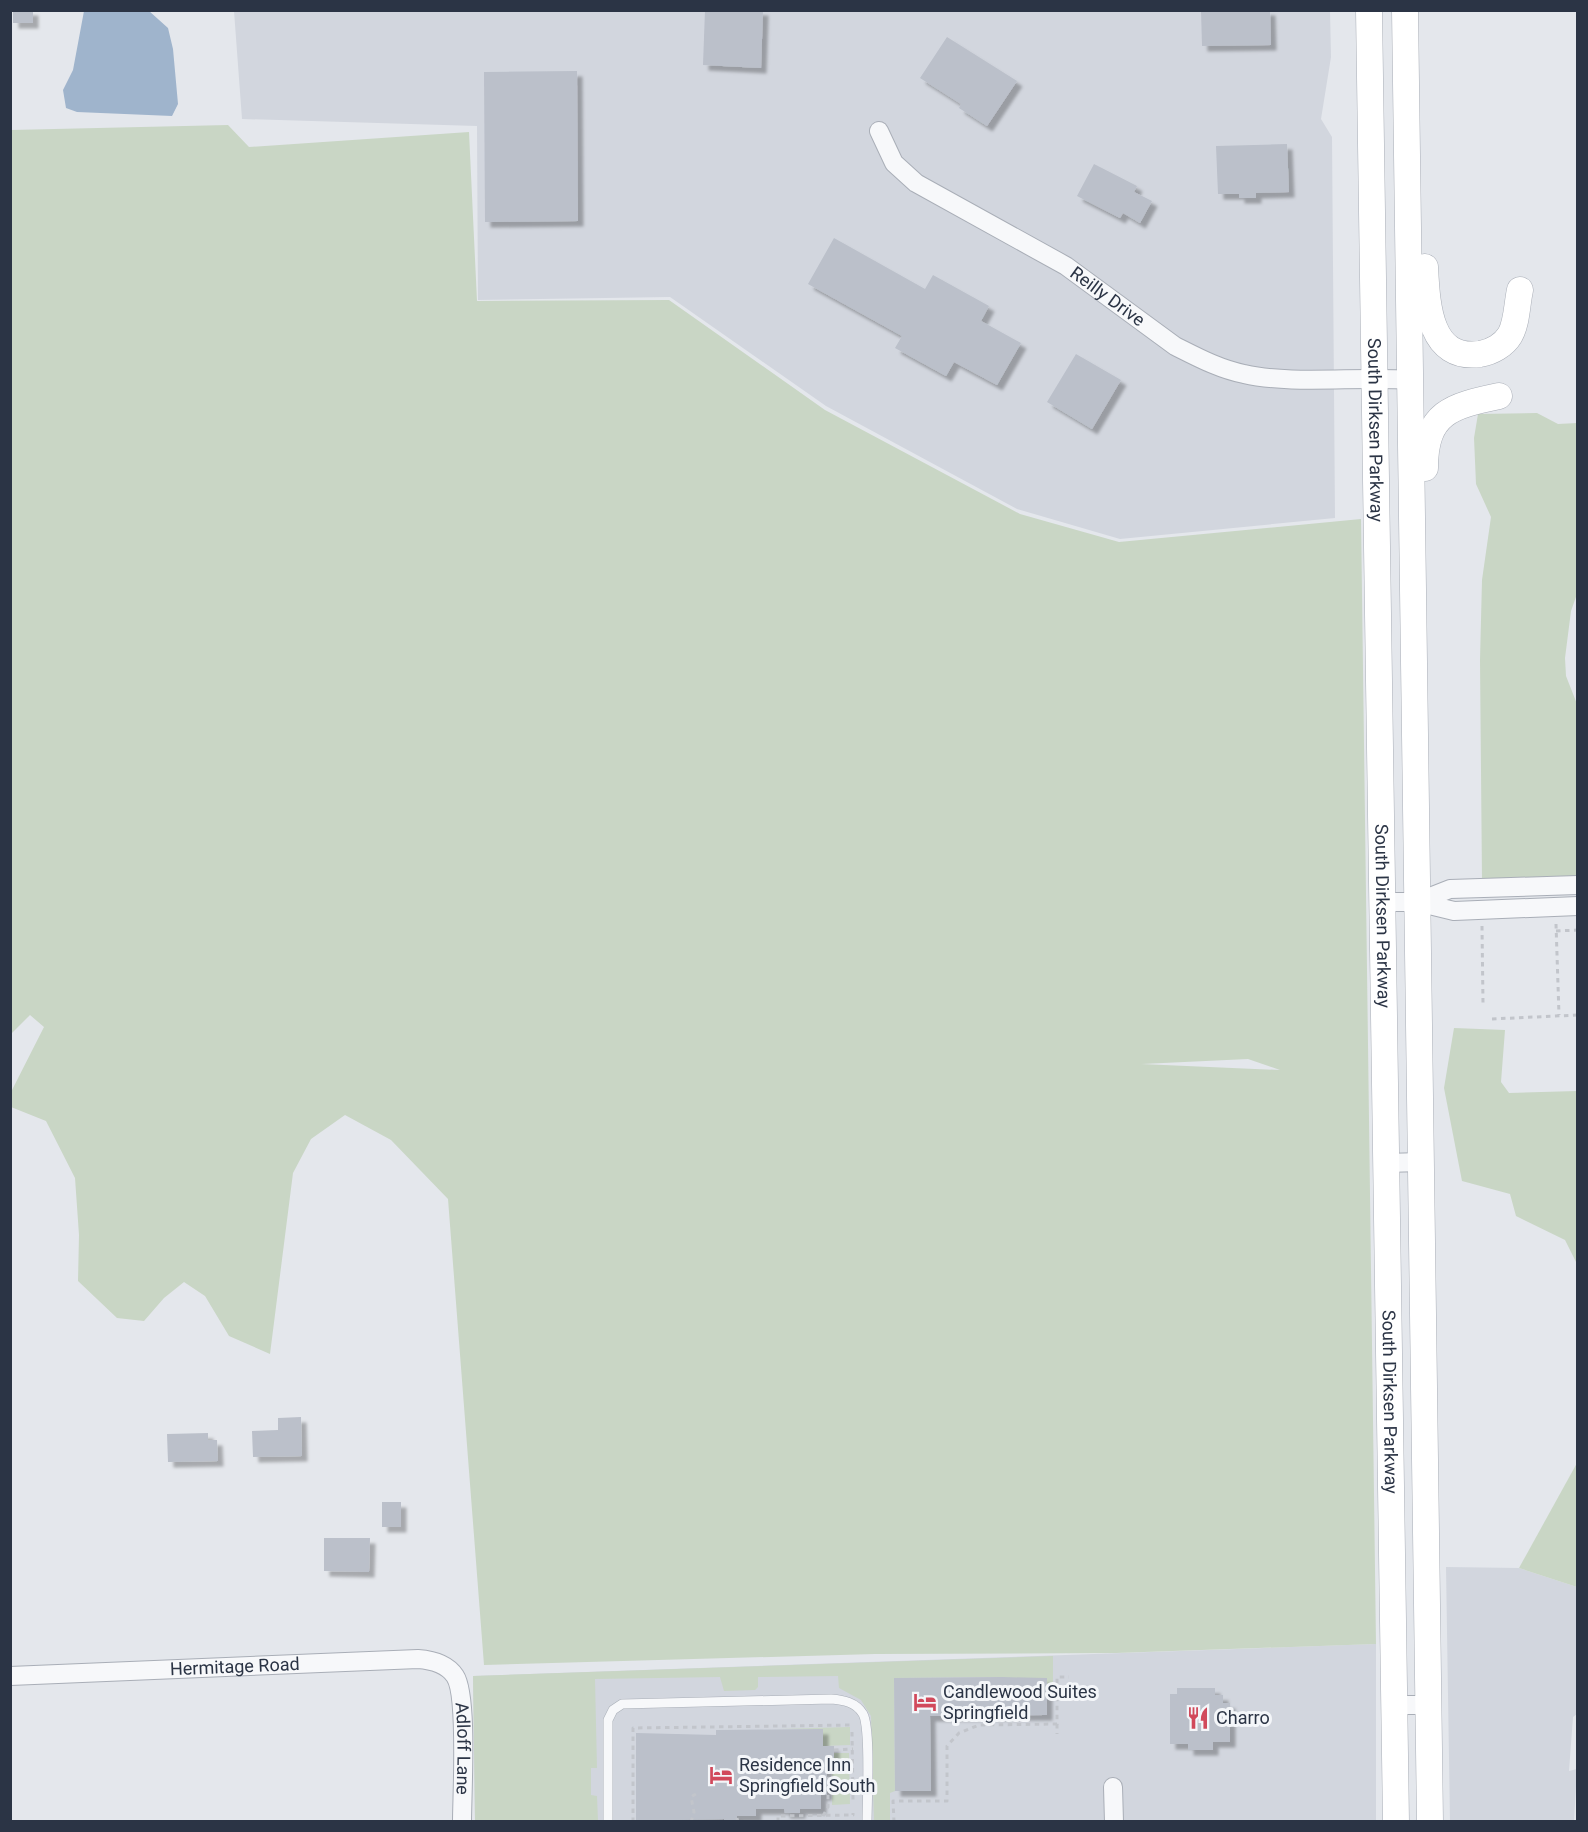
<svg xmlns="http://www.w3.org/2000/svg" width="1588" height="1832" font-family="Roboto,sans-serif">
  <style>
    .built { fill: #d2d6de }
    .green { fill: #c9d6c5; fill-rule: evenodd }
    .water { fill: #9fb4cc }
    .building { fill: #bbc0ca; filter: url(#shadow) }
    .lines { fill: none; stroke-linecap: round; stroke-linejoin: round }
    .service-casing { stroke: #a9aeb7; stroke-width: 10 }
    .minor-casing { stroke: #a9aeb7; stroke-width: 20 }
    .secondary-casing { stroke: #a9aeb7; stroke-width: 27 }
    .path { stroke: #c2c5cb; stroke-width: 3; stroke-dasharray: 4.5 4.5; stroke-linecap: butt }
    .service { stroke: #f7f8fa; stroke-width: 9 }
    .minor { stroke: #f7f8fa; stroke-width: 18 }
    .secondary { stroke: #fff; stroke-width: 26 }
    .labels { text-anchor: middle; stroke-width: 6; stroke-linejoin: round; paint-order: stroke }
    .street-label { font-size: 18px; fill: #2b3445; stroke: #f4f6f9 }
    .poi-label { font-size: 18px; fill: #2b3445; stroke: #f4f6f9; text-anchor: start }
  </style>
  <defs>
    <filter id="shadow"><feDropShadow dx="5.5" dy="5.5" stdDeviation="1.5" flood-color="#0004"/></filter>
  </defs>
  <rect width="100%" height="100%" fill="#e4e7ec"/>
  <g class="built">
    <polygon points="234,11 1330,11 1331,57 1321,119 1332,137 1335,518 1120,539 1017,509 826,406 670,297 478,300 477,126 242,119"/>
    <polygon points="1446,1567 1519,1568 1577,1587 1577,1714 1573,1717 1569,1771 1577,1769 1574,1821 1450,1821"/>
    <polygon points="1376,1644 1376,1821 475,1821 473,1676"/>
  </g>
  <g class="green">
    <path d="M228,125L249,147L469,132L477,301L669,300L825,410L1020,514L1119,542L1361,519L1376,1644L1116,1653L875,1654L484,1665L448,1199L391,1140L345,1115L311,1139L293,1173L270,1354L229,1336L205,1296L184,1282L164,1298L144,1321L117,1318L78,1281L79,1235L75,1178L46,1121L11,1107V1092L44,1027L30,1015L11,1034V130ZM1248,1059L1280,1070L1141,1064H1142Z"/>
    <polygon points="1537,413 1558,424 1577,423 1577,594 1571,611 1565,658 1566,676 1577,704 1577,876 1482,880 1480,660 1482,580 1491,517 1476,484 1474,438 1478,414"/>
    <polygon points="1454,1028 1505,1030 1501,1082 1509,1093 1577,1091 1577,1264 1565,1240 1516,1216 1510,1194 1462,1181 1444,1088"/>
    <polygon points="1577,1463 1577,1587 1519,1568"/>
    <polygon points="1053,1656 1053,1688 1002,1677 894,1678 895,1791 890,1793 890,1822 874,1821 871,1716 861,1700 839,1688 838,1676 758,1677 758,1687 755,1690 724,1691 720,1677 595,1679 597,1768 591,1768 591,1795 597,1796 598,1821 475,1821 473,1676"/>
    <polygon points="850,1727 850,1745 823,1746 823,1729 779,1729"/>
    <polygon points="834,1753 849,1753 850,1804 832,1805 832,1773 825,1773 824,1764 834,1764"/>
  </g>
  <polygon class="water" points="84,11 149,11 168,28 173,49 178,104 172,116 77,112 66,108 63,90 73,70"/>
  <g class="building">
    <rect x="13" y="10" width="20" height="13"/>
    <polygon points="705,10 763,10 761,68 703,65"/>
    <polygon points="1201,10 1270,10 1271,45 1202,46"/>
    <polygon points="947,37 1017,81 987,126 959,108 961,104 920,78"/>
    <polygon points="577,71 578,221 485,222 484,72"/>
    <polygon points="1287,144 1289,192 1256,193 1256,198 1239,198 1239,194 1218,194 1216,146"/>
    <polygon points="1094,164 1137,186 1134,192 1152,201 1140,223 1123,213 1120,218 1077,196"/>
    <polygon points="834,238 925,289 933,275 989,306 981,321 1021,343 997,385 954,362 946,376 895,348 902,336 808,284"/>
    <polygon points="1076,354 1121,380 1092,429 1047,402"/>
    <polygon points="301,1417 302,1456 253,1457 252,1431 278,1430 278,1418"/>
    <polygon points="208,1433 208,1440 217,1440 218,1461 168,1462 167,1434"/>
    <rect x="382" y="1502" width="19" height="25"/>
    <polygon points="324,1538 370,1538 369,1572 324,1571"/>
    <polygon points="1002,1677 1047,1678 1047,1715 930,1716 931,1791 895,1791 894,1678"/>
    <polygon points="1177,1688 1215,1688 1215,1695 1223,1695 1223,1703 1230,1703 1230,1742 1213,1742 1213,1750 1188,1750 1188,1744 1170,1744 1170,1694 1177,1694"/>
    <polygon points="823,1729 823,1746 834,1746 834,1764 827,1764 827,1795 821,1795 821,1809 800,1809 800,1813 785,1813 784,1809 756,1809 756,1816 737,1816 737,1821 724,1821 724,1819 636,1821 636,1733 716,1735 716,1730"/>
  </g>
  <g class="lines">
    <g class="service-casing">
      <path id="service" d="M608,1822V1720L613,1710L622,1704L831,1699C843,1700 856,1702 863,1714C871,1729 867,1801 867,1822"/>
    </g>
    <g class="minor-casing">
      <g id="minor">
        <path id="s1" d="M879,131L894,163L916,183L1066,266L1175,346C1197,357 1219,369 1244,374C1292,385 1358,376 1411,380"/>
        <polyline points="1382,902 1417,902 1454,911 1578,906"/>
        <polyline points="1417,902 1450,889 1578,885"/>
        <polyline points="1386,1163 1421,1162"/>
        <path id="s2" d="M10,1676L418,1659C432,1660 447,1664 455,1676C468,1695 462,1794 462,1822"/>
        <polyline points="1394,1705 1428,1705"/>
        <polyline points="1113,1787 1114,1822"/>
      </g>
    </g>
    <g class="secondary-casing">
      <g id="secondary">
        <path id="s3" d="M1369,10L1396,1822"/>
        <polyline points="1405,10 1430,1822"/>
        <path d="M1425,267C1427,304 1429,361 1480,354C1492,352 1504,345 1510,335C1517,323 1517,303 1520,290"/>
        <path d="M1425,468C1425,412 1452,406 1499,396"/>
      </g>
    </g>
    <g class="path">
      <polyline points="1556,924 1559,1015"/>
      <polyline points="1482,926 1483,1003"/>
      <polyline points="1556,931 1578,930"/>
      <polyline points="1492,1019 1578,1015"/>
      <polyline points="1057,1724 1057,1734"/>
      <polyline points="852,1732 853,1800"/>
      <polyline points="834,1750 853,1749"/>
      <polyline points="823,1816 828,1807 828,1774"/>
      <polyline points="737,1818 738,1822"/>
      <polyline points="633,1822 633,1728 852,1725"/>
      <polyline points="691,1822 694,1812 691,1797 699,1792"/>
      <polyline points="778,1822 778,1816 853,1815 853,1813"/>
      <polyline points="894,1822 893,1801 947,1801 947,1746 959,1733 979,1725 1057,1724 1057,1677 1069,1677"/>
    </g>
    <use href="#service" class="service"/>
    <use href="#minor" class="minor"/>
    <use href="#secondary" class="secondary"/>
  </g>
  <defs>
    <g id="hotel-bare" transform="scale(1.8)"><path d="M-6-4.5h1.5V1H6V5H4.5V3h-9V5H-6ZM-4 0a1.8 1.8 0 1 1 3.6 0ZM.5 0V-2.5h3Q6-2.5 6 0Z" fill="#d1495b" stroke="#f4f6f9" stroke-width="2.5" paint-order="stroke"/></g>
    <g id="restaurant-bare" transform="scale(1.8)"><path d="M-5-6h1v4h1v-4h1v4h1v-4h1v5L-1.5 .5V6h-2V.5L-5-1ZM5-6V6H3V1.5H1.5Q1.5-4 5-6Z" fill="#d1495b" stroke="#f4f6f9" stroke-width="2.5" paint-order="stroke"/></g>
  </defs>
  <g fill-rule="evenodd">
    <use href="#hotel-bare" x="925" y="1702"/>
    <use href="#restaurant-bare" x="1198" y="1718"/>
    <use href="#hotel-bare" x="721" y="1775"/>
  </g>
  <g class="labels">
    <g class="street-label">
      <text dy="6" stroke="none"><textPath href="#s1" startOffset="288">Reilly Drive</textPath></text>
      <text dy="6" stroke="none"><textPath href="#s3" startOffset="420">South Dirksen Parkway</textPath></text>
      <text dy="6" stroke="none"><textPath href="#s3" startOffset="906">South Dirksen Parkway</textPath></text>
      <text dy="6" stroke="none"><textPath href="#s3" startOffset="1392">South Dirksen Parkway</textPath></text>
      <text dy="6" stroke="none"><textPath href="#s2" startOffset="225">Hermitage Road</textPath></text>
      <text dy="6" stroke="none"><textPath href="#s2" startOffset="524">Adloff Lane</textPath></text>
    </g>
    <g class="poi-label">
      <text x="943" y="1698">Candlewood Suites<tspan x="943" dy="21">Springfield</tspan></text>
      <text x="1216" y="1724">Charro</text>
      <text x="739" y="1771">Residence Inn<tspan x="739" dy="21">Springfield South</tspan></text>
    </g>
  </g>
  <rect width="1588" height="1832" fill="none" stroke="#2b3445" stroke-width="24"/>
</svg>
